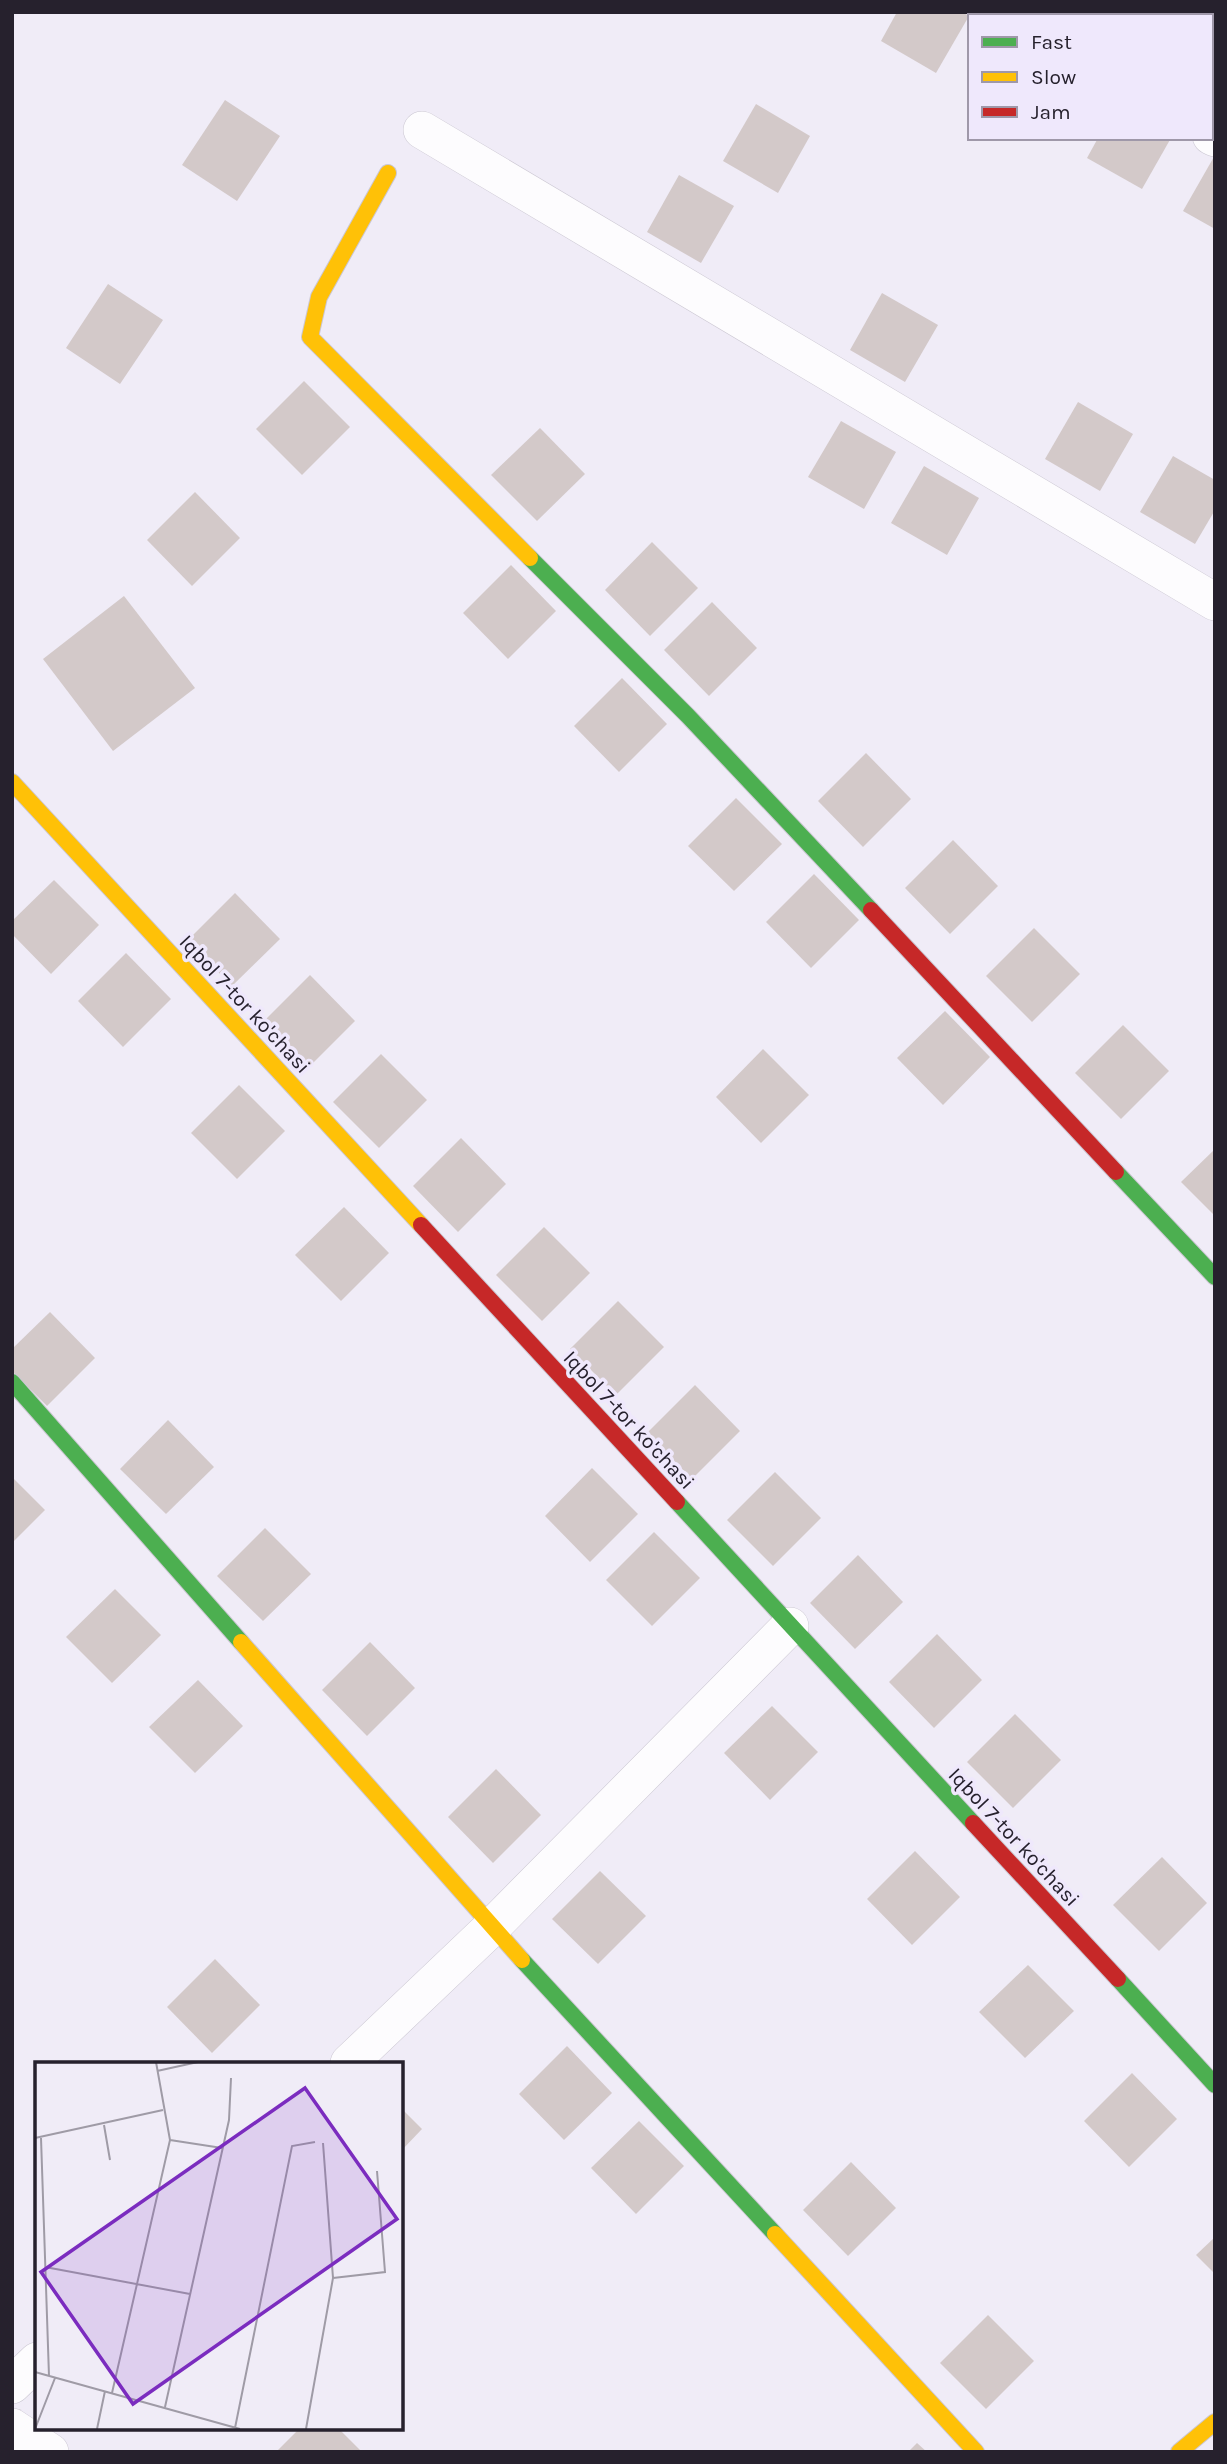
<svg xmlns="http://www.w3.org/2000/svg" width="1227" height="2464" font-family="Karla,sans-serif">
  <style>
    .building { fill: #d3c9c9 }
    .lines { fill: none; stroke-linecap: round; stroke-linejoin: round }
    .street-casing { stroke: #cbc7d2; stroke-width: 38 }
    .fast-casing { stroke: #cbc7d2; stroke-width: 18 }
    .slow-casing { stroke: #cbc7d2; stroke-width: 18 }
    .jam-casing { stroke: #cbc7d2; stroke-width: 18 }
    .street { stroke: #fdfcfe; stroke-width: 37 }
    .fast { stroke: #4caf50; stroke-width: 16 }
    .slow { stroke: #ffc107; stroke-width: 16 }
    .jam { stroke: #c62828; stroke-width: 16 }
    .labels { text-anchor: middle; stroke-width: 7; stroke-linejoin: round; paint-order: stroke }
    .street-label { font-size: 21px; fill: #26212d; stroke: #efe8fc }
    .inset-road { fill: none; stroke: #9f9ba6; stroke-width: 2 }
    .view { fill: #7b2cbf; fill-opacity: 0.15; stroke: #7b2cbf; stroke-width: 3.5 }
    .inset-edge { fill: none; stroke: #26212d; stroke-width: 3.5 }
  </style>
  <rect width="100%" height="100%" fill="#f0ecf7"/>
  <g class="building">
    <polygon points="897,12 962,12 969,16 936,73 881,41"/>
    <polygon points="225,100 280,136 237,201 182,165"/>
    <polygon points="756,104 810,136 778,193 723,161"/>
    <polygon points="1098,138 1171,138 1142,189 1087,158"/>
    <polygon points="1215,155 1215,229 1183,211"/>
    <polygon points="679,175 734,206 701,263 647,232"/>
    <polygon points="108,284 163,320 120,384 66,348"/>
    <polygon points="882,293 938,325 905,382 850,350"/>
    <polygon points="304,381 350,427 302,475 256,429"/>
    <polygon points="1078,402 1133,434 1100,491 1045,459"/>
    <polygon points="841,421 896,452 864,509 808,477"/>
    <polygon points="540,428 585,474 537,521 491,475"/>
    <polygon points="1173,456 1215,480 1215,510 1195,544 1140,512"/>
    <polygon points="924,466 979,498 947,555 891,523"/>
    <polygon points="195,492 240,538 192,586 147,540"/>
    <polygon points="652,542 698,588 650,636 605,590"/>
    <polygon points="511,565 556,611 508,659 463,613"/>
    <polygon points="124,596 195,688 113,751 43,659"/>
    <polygon points="712,602 757,648 709,696 664,650"/>
    <polygon points="622,678 667,724 619,772 574,726"/>
    <polygon points="866,753 911,799 863,847 818,801"/>
    <polygon points="736,798 782,844 734,891 688,846"/>
    <polygon points="953,840 998,886 950,934 905,888"/>
    <polygon points="814,874 859,920 811,968 766,922"/>
    <polygon points="54,880 99,925 51,974 12,934 12,921"/>
    <polygon points="235,893 280,939 232,986 187,941"/>
    <polygon points="1034,928 1080,974 1032,1022 986,976"/>
    <polygon points="126,953 171,999 123,1047 78,1001"/>
    <polygon points="310,975 355,1021 307,1069 262,1023"/>
    <polygon points="945,1011 990,1057 943,1105 897,1058"/>
    <polygon points="1123,1025 1169,1071 1121,1119 1075,1073"/>
    <polygon points="763,1049 809,1095 761,1143 716,1097"/>
    <polygon points="381,1054 427,1100 379,1148 333,1102"/>
    <polygon points="239,1085 285,1131 237,1179 191,1133"/>
    <polygon points="461,1138 506,1184 458,1232 413,1186"/>
    <polygon points="1215,1149 1215,1216 1181,1182"/>
    <polygon points="344,1207 389,1253 341,1301 295,1255"/>
    <polygon points="544,1227 590,1273 542,1321 496,1275"/>
    <polygon points="618,1301 664,1347 616,1395 570,1349"/>
    <polygon points="50,1312 95,1358 47,1406 12,1371 12,1349"/>
    <polygon points="695,1385 740,1431 692,1479 647,1433"/>
    <polygon points="168,1420 214,1467 166,1514 120,1469"/>
    <polygon points="592,1468 638,1514 590,1562 545,1516"/>
    <polygon points="775,1472 821,1518 773,1566 727,1520"/>
    <polygon points="12,1477 45,1510 12,1543"/>
    <polygon points="265,1528 311,1574 263,1621 217,1576"/>
    <polygon points="654,1532 700,1578 652,1626 606,1580"/>
    <polygon points="858,1555 903,1602 855,1649 810,1603"/>
    <polygon points="115,1589 161,1635 112,1683 66,1637"/>
    <polygon points="937,1634 982,1680 934,1728 889,1682"/>
    <polygon points="370,1642 415,1688 367,1736 322,1690"/>
    <polygon points="198,1680 243,1726 195,1773 149,1727"/>
    <polygon points="772,1706 818,1752 770,1800 724,1753"/>
    <polygon points="1015,1714 1061,1760 1013,1808 967,1762"/>
    <polygon points="496,1769 541,1815 493,1863 448,1817"/>
    <polygon points="915,1851 960,1897 912,1945 867,1899"/>
    <polygon points="1162,1857 1207,1903 1159,1951 1113,1905"/>
    <polygon points="600,1871 646,1916 598,1964 552,1919"/>
    <polygon points="215,1959 260,2005 212,2053 167,2007"/>
    <polygon points="1028,1965 1074,2011 1025,2058 979,2012"/>
    <polygon points="567,2046 612,2093 564,2140 519,2094"/>
    <polygon points="1132,2073 1177,2119 1129,2167 1084,2121"/>
    <polygon points="401,2108 422,2129 401,2151"/>
    <polygon points="639,2121 684,2166 636,2214 591,2168"/>
    <polygon points="851,2162 896,2208 848,2256 803,2210"/>
    <polygon points="1215,2237 1215,2274 1196,2255"/>
    <polygon points="988,2315 1034,2361 986,2409 940,2363"/>
    <polygon points="301,2427 337,2427 362,2452 276,2452"/>
    <polygon points="917,2443 927,2452 908,2452"/>
  </g>
  <g class="lines">
    <g class="street-casing">
      <g id="street">
        <polyline points="1003,12 1009,16"/>
        <polyline points="422,130 1215,602"/>
        <polyline points="1211,136 1215,138"/>
        <polyline points="349,2063 492,1927 790,1626"/>
        <polyline points="12,2385 37,2361"/>
        <polyline points="12,2427 50,2452"/>
      </g>
    </g>
    <g class="fast-casing">
      <g id="fast">
        <polyline points="530,558 688,716 871,910"/>
        <polyline points="1116,1172 1215,1277"/>
        <polyline points="12,1382 241,1642"/>
        <polyline points="677,1502 973,1823"/>
        <polyline points="522,1960 775,2234"/>
        <polyline points="1118,1979 1215,2085"/>
      </g>
    </g>
    <g class="slow-casing">
      <g id="slow">
        <polyline points="388,173 319,297 310,337 530,558"/>
        <polyline points="12,782 421,1225"/>
        <polyline points="241,1642 522,1960"/>
        <polyline points="775,2234 976,2452"/>
        <polyline points="1179,2452 1215,2422"/>
      </g>
    </g>
    <g class="jam-casing">
      <g id="jam">
        <polyline points="871,910 1116,1172"/>
        <polyline points="421,1225 677,1502"/>
        <polyline points="973,1823 1118,1979"/>
      </g>
    </g>
    <use href="#street" class="street"/>
    <use href="#fast" class="fast"/>
    <use href="#slow" class="slow"/>
    <use href="#jam" class="jam"/>
  </g>
  <g class="labels">
    <g class="street-label">
      <text transform="translate(245 1004) rotate(47)" y="7">Iqbol 7-tor ko'chasi</text>
      <text transform="translate(629 1420) rotate(47)" y="7">Iqbol 7-tor ko'chasi</text>
      <text transform="translate(1014 1837) rotate(47)" y="7">Iqbol 7-tor ko'chasi</text>
    </g>
  </g>
  <g transform="translate(35 2062)">
    <rect width="368" height="368" fill="#f0ecf7"/>
    <path class="inset-road" d="M122,9L163,0M69,63L75,98M0,76L128,48M6,76L14,314M135,78L187,86M10,205L155,232M298,216L350,210L342,109M0,310L205,367M77,331L135,78L121,0M130,345L194,58L196,16M200,366L257,84L280,80M0,367L20,316M62,367L70,329M271,367L298,216L288,81"/>
    <path class="view" d="M270,26L362,157L98,342L6,210Z"/>
    <rect width="368" height="368" class="inset-edge"/>
  </g>
  <rect width="1227" height="2464" fill="none" stroke="#26212d" stroke-width="28"/>
  <rect x="968" y="14" width="245" height="126" fill="#efe8fc" stroke="#9f98a9" stroke-width="2"/>
  <rect x="982" y="37" width="35" height="10" fill="#4caf50" stroke="#9f98a9" stroke-width="2"/>
  <text x="1031" y="49" font-size="21" fill="#26212d">Fast</text>
  <rect x="982" y="72" width="35" height="10" fill="#ffc107" stroke="#9f98a9" stroke-width="2"/>
  <text x="1031" y="84" font-size="21" fill="#26212d">Slow</text>
  <rect x="982" y="107" width="35" height="10" fill="#c62828" stroke="#9f98a9" stroke-width="2"/>
  <text x="1031" y="119" font-size="21" fill="#26212d">Jam</text>
</svg>
